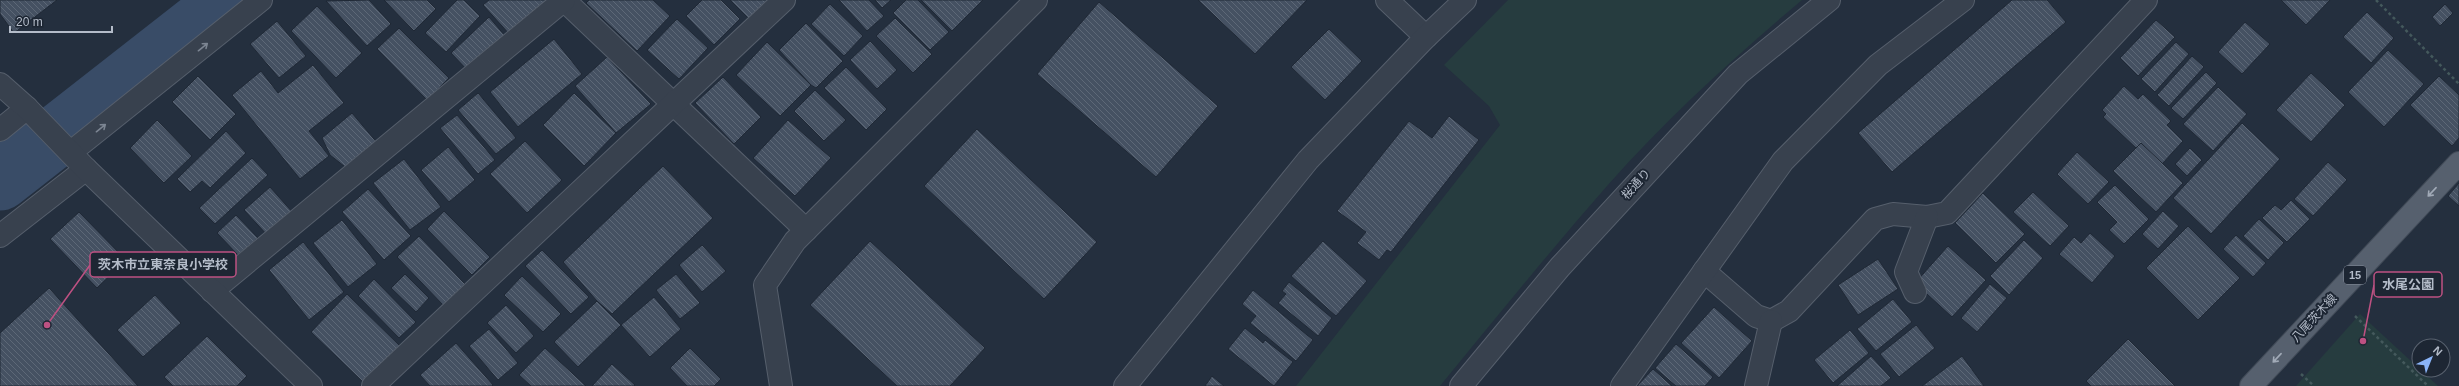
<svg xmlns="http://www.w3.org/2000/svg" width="2459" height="386" font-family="Arial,'Noto Sans JP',sans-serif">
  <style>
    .green { fill: #263c3f }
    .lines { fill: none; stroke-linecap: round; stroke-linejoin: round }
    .river { stroke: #394c67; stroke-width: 61 }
    .building { fill: url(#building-back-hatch); stroke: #1f2835 }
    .minor-casing { stroke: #565f6c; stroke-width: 24 }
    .tertiary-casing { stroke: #565f6c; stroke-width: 24 }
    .primary-casing { stroke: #414a57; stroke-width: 24 }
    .path { stroke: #44595c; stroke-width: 2.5; stroke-dasharray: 3 3; stroke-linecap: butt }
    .minor { stroke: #38414e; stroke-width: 22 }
    .tertiary { stroke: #38414e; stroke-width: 22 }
    .primary { stroke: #56606e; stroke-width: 22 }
    .oneway { stroke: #7c8592 }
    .oneway2 { stroke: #a1aab7 }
    .labels { text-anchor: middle; stroke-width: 4; stroke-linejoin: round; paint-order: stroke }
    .shield { fill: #1d2633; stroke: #878f9c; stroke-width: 1 }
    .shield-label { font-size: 11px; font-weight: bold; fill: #b4bcc9 }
    .street-label { font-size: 12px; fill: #b4bcc9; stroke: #1d2633 }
    .leader { fill: none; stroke: #bd5182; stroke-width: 1.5 }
    .callout-dot { fill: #bd5182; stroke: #1d2633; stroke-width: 1.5 }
    .callout { fill: #1d2633; stroke: #bd5182; stroke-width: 1.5 }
    .callout-label { font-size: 13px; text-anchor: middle; font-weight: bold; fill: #b4bcc9 }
  </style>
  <defs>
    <pattern id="building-back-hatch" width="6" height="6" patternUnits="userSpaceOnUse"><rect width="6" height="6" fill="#455162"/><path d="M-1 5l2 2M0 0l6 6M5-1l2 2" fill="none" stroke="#5d6877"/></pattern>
  </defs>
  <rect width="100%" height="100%" fill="#242f3e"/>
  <g class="green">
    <path d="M1508,0H1802C1733,58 1667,118 1607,186C1550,251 1495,319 1440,386H1296L1500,125L1489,106L1444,65Z"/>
    <polygon points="2360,314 2438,386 2296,386"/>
  </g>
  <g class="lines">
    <polyline class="river" points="0,180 230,0"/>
  </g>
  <g class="building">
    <polygon points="0,0 57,0 14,33 0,14"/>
    <polygon points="369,0 391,24 367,46 326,1"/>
    <polygon points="384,0 427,0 436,9 414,31"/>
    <polygon points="457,0 464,0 480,16 446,52 425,33"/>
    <polygon points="489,0 549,0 511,36 483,5"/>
    <polygon points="589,0 653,0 670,16 637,51 586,3"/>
    <polygon points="702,0 721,0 740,19 714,45 686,16"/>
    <polygon points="730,0 768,0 749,19"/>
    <polygon points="839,0 869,0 884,16 867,31"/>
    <polygon points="875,0 891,0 882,8"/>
    <polygon points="906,0 918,0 949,32 930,50 893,13"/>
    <polygon points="921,0 983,0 952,31"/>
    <polygon points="1198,0 1307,0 1255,54"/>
    <polygon points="2012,0 2047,0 2066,22 1892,172 1858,133"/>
    <polygon points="2281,0 2330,0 2306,25"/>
    <polygon points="1099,2 1218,106 1156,177 1037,74"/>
    <polygon points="830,4 863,36 844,56 811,24"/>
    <polygon points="2445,4 2453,13 2440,26 2432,17"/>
    <polygon points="317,6 362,53 336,78 291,31"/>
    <polygon points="2367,12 2394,38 2371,63 2343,37"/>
    <polygon points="489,17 506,37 469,72 451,53"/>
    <polygon points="895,18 932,54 913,73 876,36"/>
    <polygon points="677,19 708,48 679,79 647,50"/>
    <polygon points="2156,20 2175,37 2138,76 2120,58"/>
    <polygon points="277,21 306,56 279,78 250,44"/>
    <polygon points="2245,22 2270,44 2242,74 2218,52"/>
    <polygon points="806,23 843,61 816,88 811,85 779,50"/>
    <polygon points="399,28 449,78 427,100 377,49"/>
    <polygon points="1329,29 1362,61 1325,100 1291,67"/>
    <polygon points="554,39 582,74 518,127 490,92"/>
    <polygon points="870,41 897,70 877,89 850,60"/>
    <polygon points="767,42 811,85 780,116 736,75"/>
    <polygon points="2176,42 2189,54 2155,92 2141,79"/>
    <polygon points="2388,50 2424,84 2384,127 2348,92"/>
    <polygon points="2192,56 2204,67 2169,106 2157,95"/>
    <polygon points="607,57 651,104 616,133 575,86"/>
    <polygon points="313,65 344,103 309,131 329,156 300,179 232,95 261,71 278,93"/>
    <polygon points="846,67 887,109 866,130 824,88"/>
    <polygon points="2206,72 2217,83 2183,119 2171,108"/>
    <polygon points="2311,73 2345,105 2311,142 2276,110"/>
    <polygon points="198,76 236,114 210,140 172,102"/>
    <polygon points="2439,76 2459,95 2459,138 2452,146 2410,105"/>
    <polygon points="723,77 761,117 734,144 695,103"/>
    <polygon points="2124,86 2138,99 2143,94 2171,121 2167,125 2183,141 2162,164 2141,143 2136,148 2103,117 2106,114 2102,110"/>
    <polygon points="2218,87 2247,114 2213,151 2183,124"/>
    <polygon points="815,90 846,120 824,141 794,111"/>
    <polygon points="478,93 516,138 496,154 458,110"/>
    <polygon points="574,93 616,133 584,166 543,125"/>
    <polygon points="352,113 379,145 349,170 330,155 322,138"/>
    <polygon points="457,115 495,160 478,174 440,128"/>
    <polygon points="1449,116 1479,140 1391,252 1387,250 1379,260 1357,243 1366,232 1337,211 1409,121 1432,138"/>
    <polygon points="157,120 192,156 164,183 130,148"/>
    <polygon points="788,120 831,158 795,196 753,158"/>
    <polygon points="2242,123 2280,159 2211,234 2173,198"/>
    <polygon points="977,129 1097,242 1044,299 924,186"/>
    <polygon points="226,131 246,153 210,188 202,181 190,192 177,179"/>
    <polygon points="525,141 562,180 527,213 490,174"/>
    <polygon points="2141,143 2183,183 2156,212 2113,171"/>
    <polygon points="448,147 475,180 449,202 421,170"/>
    <polygon points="2190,148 2202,160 2187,176 2175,164"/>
    <polygon points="2077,152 2109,182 2088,204 2057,174"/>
    <polygon points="252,158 268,175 215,224 199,208"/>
    <polygon points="404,159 441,207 410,230 373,183"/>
    <polygon points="2328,162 2347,180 2313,216 2294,199"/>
    <polygon points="663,166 713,218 612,314 597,301 563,262"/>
    <polygon points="2459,183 2459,206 2448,196"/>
    <polygon points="2115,185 2149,219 2124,244 2109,230 2117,222 2097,202"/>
    <polygon points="270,187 294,214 269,237 244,210"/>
    <polygon points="368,189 411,236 384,260 342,212"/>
    <polygon points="2033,192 2069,226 2050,246 2013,212"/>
    <polygon points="1983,193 2025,234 1996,263 1955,223"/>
    <polygon points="2291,200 2310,219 2287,242 2262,218 2275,205 2281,210"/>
    <polygon points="444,211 490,257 472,275 427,229"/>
    <polygon points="2163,211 2179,226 2158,249 2142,234"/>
    <polygon points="79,212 126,260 97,288 50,239"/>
    <polygon points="236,215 258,238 238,255 217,233"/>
    <polygon points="2259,219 2284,243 2268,260 2243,236"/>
    <polygon points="342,220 377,264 348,287 313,243"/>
    <polygon points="2188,226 2240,278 2198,320 2146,268"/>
    <polygon points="2090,233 2115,256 2092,283 2059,254 2074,237 2081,243"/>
    <polygon points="2236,235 2266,263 2253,277 2223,249"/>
    <polygon points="419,236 465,284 443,305 397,257"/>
    <polygon points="2024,240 2043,258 2009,295 1990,276"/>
    <polygon points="870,241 985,348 950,386 897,386 810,305"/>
    <polygon points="1323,241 1367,281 1336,316 1291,276"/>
    <polygon points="303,242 344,292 309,320 269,270"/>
    <polygon points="702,245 726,271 702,292 679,265"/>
    <polygon points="1948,246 1986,280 1952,317 1915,283"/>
    <polygon points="542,250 589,297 571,314 525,266"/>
    <polygon points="1878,259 1898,289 1858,315 1838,285"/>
    <polygon points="405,274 429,298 416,312 391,288"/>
    <polygon points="676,274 700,303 680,319 656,290"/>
    <polygon points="522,276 561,314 543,332 504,295"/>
    <polygon points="374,279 416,322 399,338 358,296"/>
    <polygon points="1289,282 1332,318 1318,336 1278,303 1286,294 1282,291"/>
    <polygon points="1990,284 2007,298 1977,332 1961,318"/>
    <polygon points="49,288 138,386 0,386 0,333"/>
    <polygon points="1253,290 1313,340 1296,361 1250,323 1256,316 1242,304"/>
    <polygon points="347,294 401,347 365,384 311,332"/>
    <polygon points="155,295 181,323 143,357 117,330"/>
    <polygon points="654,297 681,329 650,357 621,325"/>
    <polygon points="1893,299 1912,322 1876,351 1857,329"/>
    <polygon points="597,301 621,325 578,367 554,342"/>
    <polygon points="506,305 534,336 516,353 487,323"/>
    <polygon points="1714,307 1752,341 1719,378 1681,343"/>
    <polygon points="1916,325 1935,348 1899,377 1880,354"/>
    <polygon points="1245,328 1263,343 1265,340 1293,362 1274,386 1228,349"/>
    <polygon points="489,329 518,363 498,380 469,346"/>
    <polygon points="1850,330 1869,353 1833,383 1814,360"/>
    <polygon points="207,336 247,376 237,386 173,386 164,377"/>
    <polygon points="2128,339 2175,386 2091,386 2086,381"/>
    <polygon points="456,343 493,385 492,386 430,386 420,375"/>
    <polygon points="1676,344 1713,377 1705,386 1676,386 1655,368"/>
    <polygon points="545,348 586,386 531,386 519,375"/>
    <polygon points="690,348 721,379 714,386 687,386 670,368"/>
    <polygon points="1871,356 1891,378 1881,386 1837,386"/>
    <polygon points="1962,356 1984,386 1922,386"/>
    <polygon points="612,364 635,385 634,386 592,386"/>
    <polygon points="1653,369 1672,386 1637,386"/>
    <polygon points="1212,376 1224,386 1205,386"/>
  </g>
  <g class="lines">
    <g class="minor-casing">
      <g id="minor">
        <polyline points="564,0 806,230"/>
        <polyline points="1387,0 1426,37"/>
        <polyline points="0,130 27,108"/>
        <polyline points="71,152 261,0"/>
        <polyline points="0,236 86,169"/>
        <polyline points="1704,271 1756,316 1771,321 1789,311 1875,219 1893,214 1927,217 1947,213 2146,0"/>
        <polyline points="212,291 564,0"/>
        <polyline points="1915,292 1906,272 1927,217"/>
        <polyline points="373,386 784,0"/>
        <polyline points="781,386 765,285 795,241 1036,0"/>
        <polyline points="1125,386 1308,160 1426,37 1465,0"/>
        <polyline points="1622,386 1783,161 1878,65 1963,0"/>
        <polyline points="1756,386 1771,321"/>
      </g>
    </g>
    <g class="tertiary-casing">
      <g id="tertiary">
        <polyline points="0,84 27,108 86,169 311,386"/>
        <polyline points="1461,386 1560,267 1738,74 1829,0"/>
      </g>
    </g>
    <g class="primary-casing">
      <polyline id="primary" points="2251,386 2459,163"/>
    </g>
    <g class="path">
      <polyline points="2376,0 2459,84"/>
      <polyline points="2355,316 2428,386"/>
      <polyline points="2301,374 2314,386"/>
    </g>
    <use href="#minor" class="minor"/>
    <use href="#tertiary" class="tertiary"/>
    <use href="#primary" class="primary"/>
  </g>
  <defs><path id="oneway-shaft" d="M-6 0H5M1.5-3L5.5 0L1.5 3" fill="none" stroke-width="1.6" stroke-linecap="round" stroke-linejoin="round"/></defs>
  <g class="oneway">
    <use href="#oneway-shaft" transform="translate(203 47) rotate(-39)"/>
    <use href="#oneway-shaft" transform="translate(101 128) rotate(-39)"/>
  </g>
  <g class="oneway2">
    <use href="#oneway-shaft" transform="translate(2432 192) rotate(133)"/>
    <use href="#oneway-shaft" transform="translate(2277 358) rotate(133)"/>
  </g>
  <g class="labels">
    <rect class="shield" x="2344" y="266" width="22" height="18" rx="3"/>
    <g class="shield-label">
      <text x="2355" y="279">15</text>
    </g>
    <g class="street-label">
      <text transform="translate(1636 184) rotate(-47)" y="4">桜通り</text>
      <text transform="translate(2314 318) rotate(-47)" y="4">八尾茨木線</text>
    </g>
  </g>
  <path class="leader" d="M47 325L90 265M2363 341L2374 285"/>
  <g class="callout-dot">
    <circle cx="47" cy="325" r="4"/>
    <circle cx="2363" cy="341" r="4"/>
  </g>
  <g class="callout">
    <rect x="90" y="252" width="146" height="25" rx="4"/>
    <rect x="2374" y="272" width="68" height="25" rx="4"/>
  </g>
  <g class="callout-label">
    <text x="163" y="269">茨木市立東奈良小学校</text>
    <text x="2408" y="289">水尾公園</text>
  </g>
  <g transform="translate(2431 358) rotate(43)"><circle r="19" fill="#1d2633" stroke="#59626f"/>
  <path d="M0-3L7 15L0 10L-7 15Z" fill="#8ab4f8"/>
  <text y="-6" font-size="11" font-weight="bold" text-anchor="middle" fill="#b4bcc9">N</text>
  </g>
  <path d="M10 26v6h102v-6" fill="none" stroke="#b4bcc9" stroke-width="2"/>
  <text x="16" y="26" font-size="12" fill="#b4bcc9" stroke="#1d2633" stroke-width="3" paint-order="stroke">20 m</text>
</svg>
